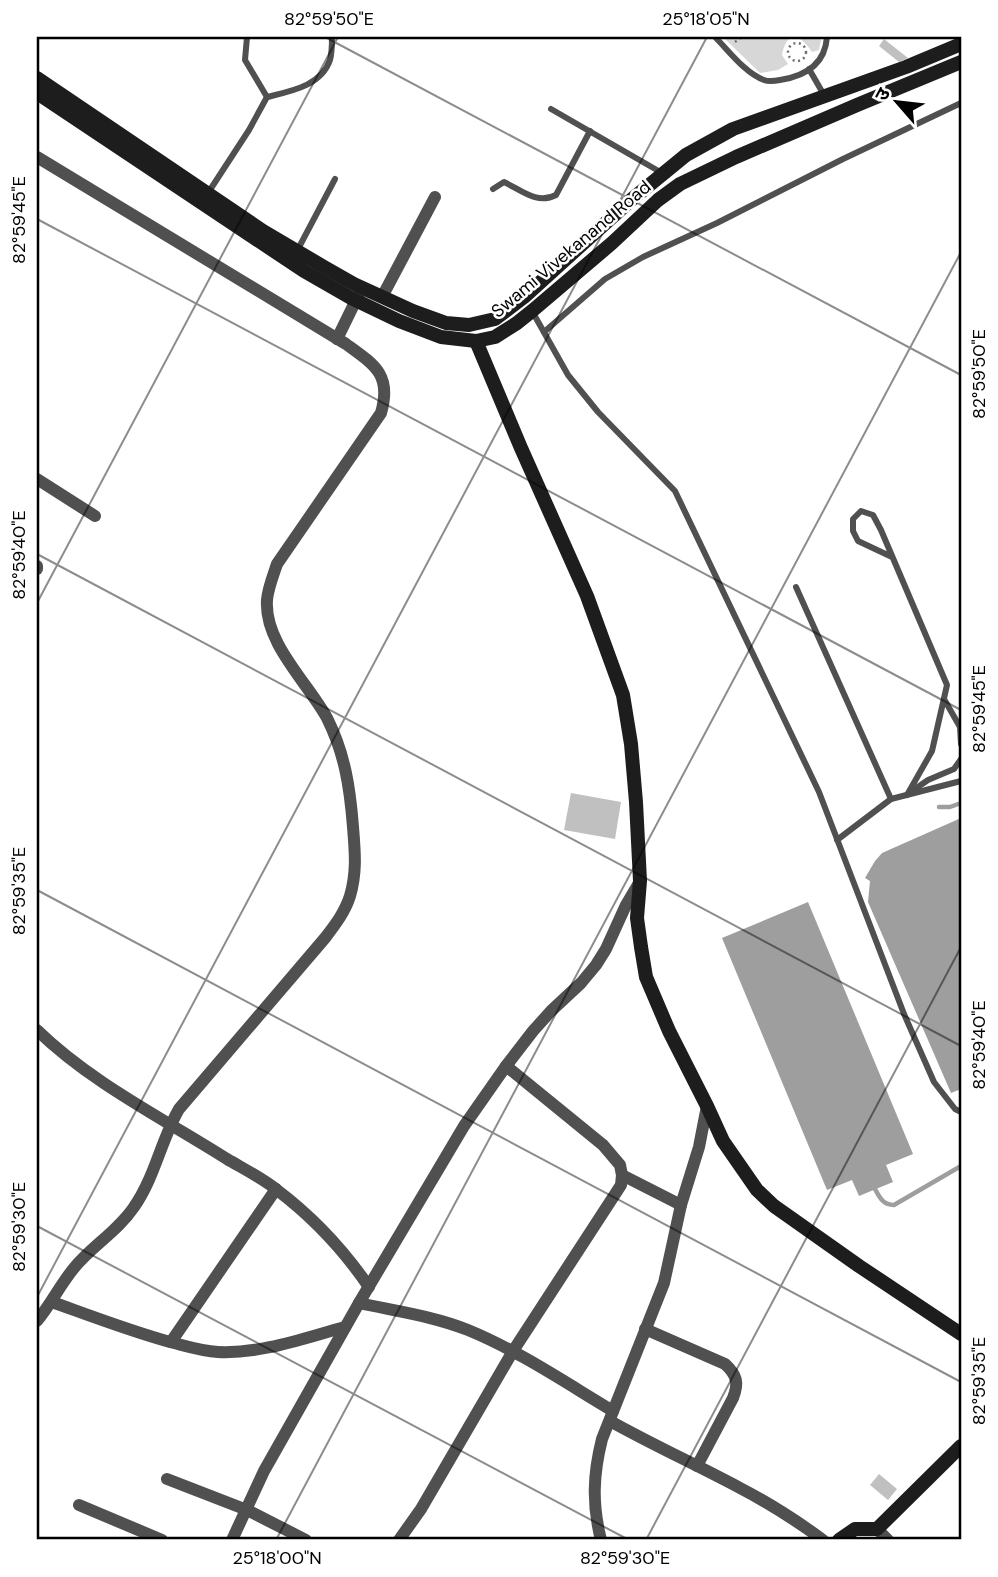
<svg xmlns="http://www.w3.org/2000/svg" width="998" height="1577" font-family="'DM Sans','Noto Sans Devanagari',sans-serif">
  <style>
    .green { fill: #d7d7d7 }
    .water { fill: #9e9e9e }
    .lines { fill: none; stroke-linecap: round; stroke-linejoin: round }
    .stream { stroke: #9e9e9e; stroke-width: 4.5 }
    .building { fill: #c0c0c0 }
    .path { stroke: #727272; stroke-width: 2.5; stroke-dasharray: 2 3.5; stroke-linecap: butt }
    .lane { stroke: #505050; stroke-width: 6 }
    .street { stroke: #505050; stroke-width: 12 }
    .secondary { stroke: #1d1d1d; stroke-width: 14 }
    .ticks { fill: none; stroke: #000; stroke-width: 2; stroke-opacity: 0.45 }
    .labels { text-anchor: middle; stroke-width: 5; stroke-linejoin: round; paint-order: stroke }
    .street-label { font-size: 18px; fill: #000; stroke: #fff }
    .neatline { fill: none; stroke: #000; stroke-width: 2.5 }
    .ticks-label { font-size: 18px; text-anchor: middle; fill: #000 }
  </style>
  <rect width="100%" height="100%" fill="#fff"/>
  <path class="green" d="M723,37H819L821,40L819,50L812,52C801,35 787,29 782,55L788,64L778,70L760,73Z"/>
  <g class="water">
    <polygon points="961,818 961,1089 951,1093 868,902 870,881 865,878 875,861 882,853"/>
    <polygon points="808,902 913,1154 886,1165 893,1182 859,1196 852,1180 827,1190 722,938"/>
  </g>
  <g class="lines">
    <g class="stream">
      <polyline points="939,807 950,807 961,803"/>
      <path d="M875,1189C880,1198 883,1205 894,1205L961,1166"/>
    </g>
  </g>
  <g class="building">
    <polygon points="884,39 908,58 899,62 879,46"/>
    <polygon points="571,793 621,802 615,839 564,830"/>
    <polygon points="879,1474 897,1489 888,1500 870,1485"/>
  </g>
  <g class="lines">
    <g class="path">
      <polyline points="735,42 742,37"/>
      <circle cx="797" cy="52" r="9"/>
    </g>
    <g class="lane">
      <path d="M247,37L245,60L267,97C291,91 321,86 330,60C332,53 332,44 332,37"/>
      <path d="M715,37C729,51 745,73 764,80C769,82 775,81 780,80C806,76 825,64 827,37"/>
      <polyline points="809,69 824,95"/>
      <polyline points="551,109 662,173"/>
      <path d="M493,189L504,182C521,190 537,205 556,195L590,131"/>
      <polyline points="208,193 249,130 267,97"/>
      <polyline points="297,251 335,179"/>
      <polyline points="532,311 568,375 598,412 675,491 819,792 904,1014 934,1082 955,1109 961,1112"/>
      <polyline points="544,332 605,279 643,257 717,223 843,159 961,103"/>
      <polyline points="892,557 858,541 853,531 853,519 861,511 873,515 881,530 947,685 932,751 907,795"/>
      <polyline points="796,587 891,799"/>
      <polyline points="944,699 960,727 961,744"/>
      <polyline points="912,791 928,780 954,769 961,759"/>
      <polyline points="837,840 891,799 961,781"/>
    </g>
    <g class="street">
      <path d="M37,157L346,344C375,365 392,375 381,413L277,564C273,576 268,588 267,600C264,643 308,683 327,718C345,754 350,788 353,827C355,852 357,872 350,896C345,912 335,925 325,938L179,1109C161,1140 155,1177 134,1207C118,1231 92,1246 74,1268C60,1285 51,1304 37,1321"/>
      <polyline points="382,297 435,197"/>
      <polyline points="337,339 360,292"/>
      <polyline points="37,479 95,516"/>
      <polyline points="37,566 37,569"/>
      <path d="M37,1030C90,1082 164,1119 227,1159C244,1169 262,1178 277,1190C314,1218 343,1249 369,1287"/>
      <polyline points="622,1175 681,1205"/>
      <path d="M52,1302C91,1316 130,1331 170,1342C186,1346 201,1351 218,1352C261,1354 304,1338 345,1327"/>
      <path d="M359,1303C395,1311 433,1316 468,1330C519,1351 566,1383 613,1411"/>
      <path d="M645,1329L725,1364C737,1375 739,1383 733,1398L697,1466"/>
      <polyline points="171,1342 276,1189"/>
      <path d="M610,1421C653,1445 697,1465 740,1488C769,1503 797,1521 823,1540"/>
      <polyline points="167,1479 247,1510 306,1540"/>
      <polyline points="79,1505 162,1540"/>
      <polyline points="877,1529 888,1540"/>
      <polyline points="232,1540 264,1471 359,1303 464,1126 506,1066 533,1031 551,1011 581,983 596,965 606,949 626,905 639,883"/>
      <polyline points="399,1540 421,1509 513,1351 621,1185 622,1175 620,1165 603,1145 506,1066"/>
      <path d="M601,1540C592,1504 593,1475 602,1439L664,1283L681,1205L699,1147L707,1106"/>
    </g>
    <g class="secondary">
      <polyline points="37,78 263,231 324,267 354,284 413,311 446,323 469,325 495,319 524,297 631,200 686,155 733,129 906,67 961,44"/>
      <polyline points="37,93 304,271 351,298 399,321 441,337 476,341 495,337 517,323 532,311 612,243 658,200 680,184 736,157 857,105 961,62"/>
      <polyline points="476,341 521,448 587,596 623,695 631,744 636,802 640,881 637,918 641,947 646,977 669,1031 707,1106 723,1141 757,1190 774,1206 859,1266 961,1334"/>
      <polyline points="839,1540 855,1529 877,1529 961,1446"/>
    </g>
  </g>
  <path class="ticks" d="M325,37L961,375M957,37L961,39M37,219L961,710M37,554L961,1046M37,603L338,37M37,890L961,1382M37,1226L629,1540M37,1297L707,37M276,1540L961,252M646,1540L961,947"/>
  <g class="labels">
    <g class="street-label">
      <text transform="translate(571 249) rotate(-40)" y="6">Swami Vivekanand Road</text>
    </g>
  </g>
  <rect width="998" height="1577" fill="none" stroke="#ffffff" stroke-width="77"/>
  <g transform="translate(897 102) rotate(298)" stroke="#ffffff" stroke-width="5" paint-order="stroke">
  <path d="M0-5L12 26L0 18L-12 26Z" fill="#000000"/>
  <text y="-10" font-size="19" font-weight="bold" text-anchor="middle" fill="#000000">उ</text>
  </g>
  <rect x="38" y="38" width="922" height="1500" class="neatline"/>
  <g class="ticks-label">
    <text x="329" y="25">82°59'50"E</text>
    <text x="706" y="25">25°18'05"N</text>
    <text transform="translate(19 220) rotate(-90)" y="6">82°59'45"E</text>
    <text transform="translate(979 374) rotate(-90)" y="6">82°59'50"E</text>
    <text transform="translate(19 555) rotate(-90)" y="6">82°59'40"E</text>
    <text transform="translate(979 709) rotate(-90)" y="6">82°59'45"E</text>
    <text transform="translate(19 891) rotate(-90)" y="6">82°59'35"E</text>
    <text transform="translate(979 1045) rotate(-90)" y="6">82°59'40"E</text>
    <text transform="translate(19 1227) rotate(-90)" y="6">82°59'30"E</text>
    <text transform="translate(979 1381) rotate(-90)" y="6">82°59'35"E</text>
    <text x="277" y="1564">25°18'00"N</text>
    <text x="625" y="1564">82°59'30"E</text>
  </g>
</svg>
